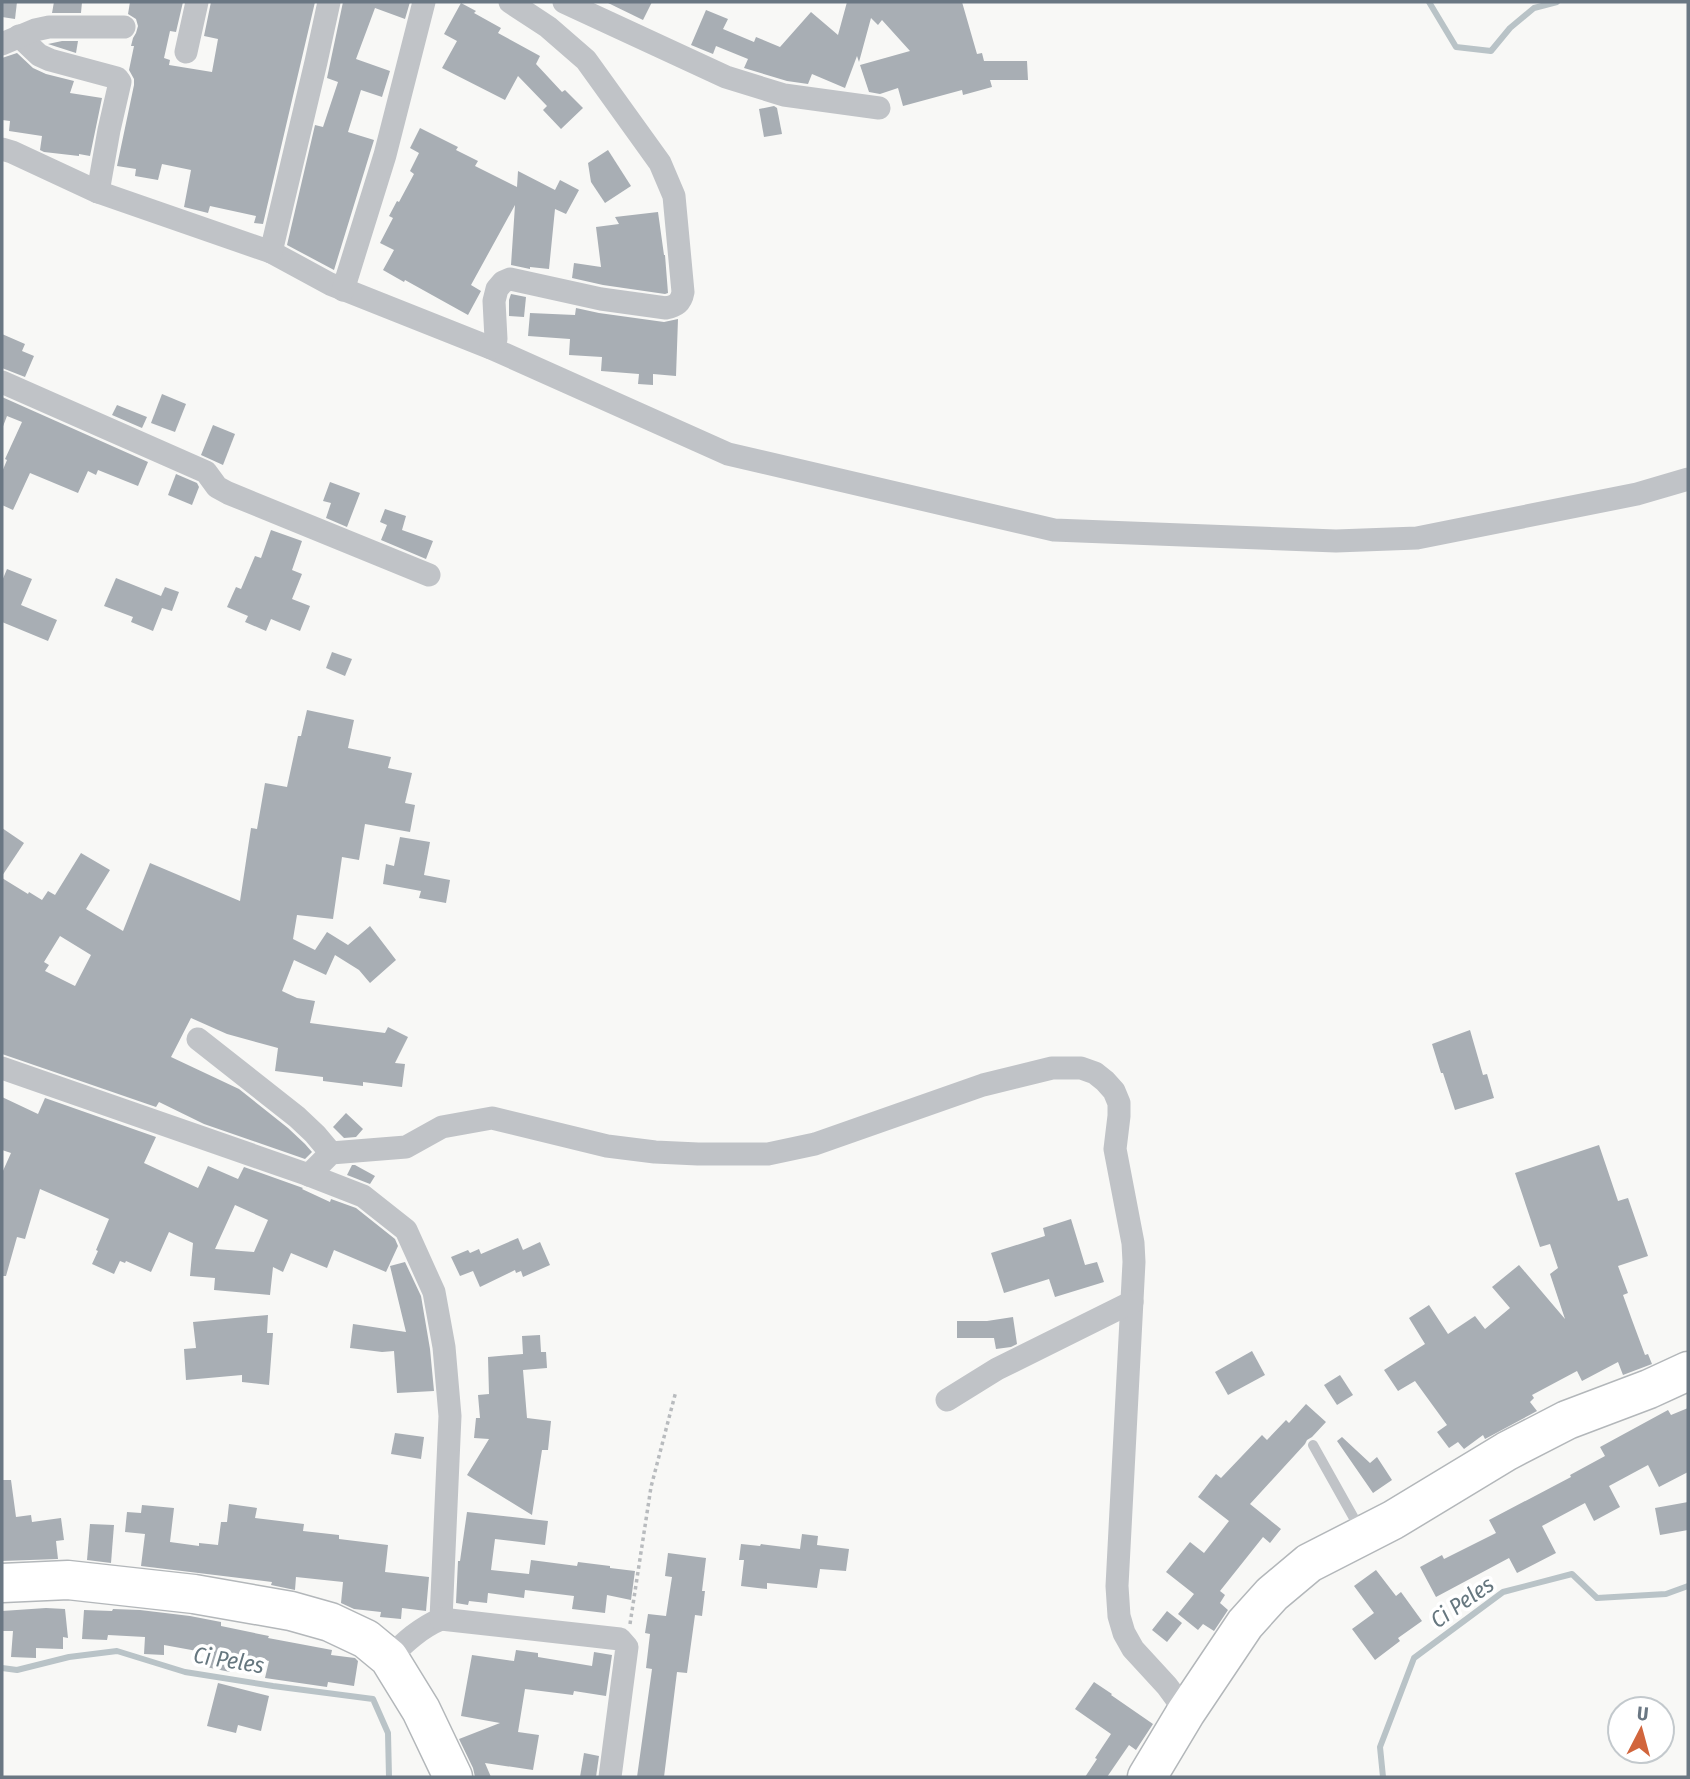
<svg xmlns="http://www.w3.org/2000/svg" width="1690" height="1779" font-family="'Fira Sans Condensed',sans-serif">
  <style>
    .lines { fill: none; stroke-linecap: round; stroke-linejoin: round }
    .stream { stroke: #b9c3c7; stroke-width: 6 }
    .building { fill: #a8aeb4; fill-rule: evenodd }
    .trunk-casing { stroke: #b3b7ba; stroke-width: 41 }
    .path { stroke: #b8bbbe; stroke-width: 3.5; stroke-dasharray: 3.5 3.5; stroke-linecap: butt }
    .service { stroke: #c0c3c7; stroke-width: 10 }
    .minor { stroke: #c0c3c7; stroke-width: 23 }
    .trunk { stroke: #fff; stroke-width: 38 }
    .labels { text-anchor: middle; stroke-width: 7; stroke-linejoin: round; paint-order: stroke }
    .water-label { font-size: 23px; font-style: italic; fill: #66777f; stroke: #fff }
  </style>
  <rect width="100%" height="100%" fill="#f8f8f6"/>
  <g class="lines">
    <g class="stream">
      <polyline points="1429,2 1456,47 1491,51 1510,28 1534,8 1557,2"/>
      <polyline points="2,1668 17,1670 69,1657 117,1651 185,1672 273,1686 373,1699 388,1733 389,1777"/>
      <polyline points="1383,1777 1380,1747 1414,1658 1503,1592 1572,1574 1597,1598 1666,1594 1688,1586"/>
    </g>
  </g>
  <g class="building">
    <polygon points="2,2 17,2 15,19 2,17"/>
    <polygon points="54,2 82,2 81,13 52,13"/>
    <polygon points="130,2 183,2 176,32 170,31 164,58 170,60 169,65 212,72 218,39 204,36 211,2 315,2 263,224 254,223 256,216 210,206 208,213 184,207 191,170 162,164 158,180 135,176 136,169 117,166 134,85 134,79 129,70 134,46 131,46 133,38 136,33 138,26 136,19 128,14"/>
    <polygon points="343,2 410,2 405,19 375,8 356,59 390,71 382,97 361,90 348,132 374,140 334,270 287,245 315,125 323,127 338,82 327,78"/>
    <polygon points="606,2 652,2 643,20"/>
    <polygon points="847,2 962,2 977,54 982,53 984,61 1027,61 1028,80 990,80 992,87 963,95 962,90 903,106 898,88 880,94 869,92 860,65 910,51 882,20 878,25 871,18 859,62 857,56 845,88 812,74 808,84 787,81 744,68 748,59 716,46 713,54 691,45 706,10 728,19 723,29 754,42 756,37 780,47 811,12 838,35"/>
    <polygon points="461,3 476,11 474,13 501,28 498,33 540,56 536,64 562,92 565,90 583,108 561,129 543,110 547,106 518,76 505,100 442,68 457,41 444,34"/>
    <polygon points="62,41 78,41 76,53 48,44"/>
    <polygon points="17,53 33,68 46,74 74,81 70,93 102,98 90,156 79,154 79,156 44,152 40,150 42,136 9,131 10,121 2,120 2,58"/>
    <polygon points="774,106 777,108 782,134 764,137 759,109"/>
    <polygon points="420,128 458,147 456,150 478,161 475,166 517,187 518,171 555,190 560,180 579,190 566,214 555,209 549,269 530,267 530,269 511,265 515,205 471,285 481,291 468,315 405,280 404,282 383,270 394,250 380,243 393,218 389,216 397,201 399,202 414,174 410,171 419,153 410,148"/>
    <polygon points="608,150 631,186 605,203 591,182 588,163"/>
    <polygon points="658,212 664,255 665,255 668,293 665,294 603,285 572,278 574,263 601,267 596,227 619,224 615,217"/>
    <polygon points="511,294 526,297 524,317 509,316 509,300"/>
    <polygon points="576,308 599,313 664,322 678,319 676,376 653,374 653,385 638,384 639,374 601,371 602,357 569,355 570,339 528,336 530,313 575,315"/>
    <polygon points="2,334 25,344 22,351 34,356 25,377 2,368"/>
    <polygon points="162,394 186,404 175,432 151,423"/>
    <polygon points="2,397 148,462 138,486 98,470 96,475 88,471 78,493 30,473 13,510 2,505 2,472 7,460 5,459 22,422 7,416 2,429"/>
    <polygon points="117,405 147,417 142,428 112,415"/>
    <polygon points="213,425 235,434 223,465 201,455"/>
    <polygon points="176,474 197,483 199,487 192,505 168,495"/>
    <polygon points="330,482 360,493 347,527 326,518 331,503 323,501"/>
    <polygon points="385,509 406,516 402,530 433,541 426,559 381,540 387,525 380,522"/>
    <polygon points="271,530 302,541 292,570 302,574 292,599 310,606 300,631 271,619 266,631 245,622 248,616 227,607 236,587 241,589 255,556 261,558"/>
    <polygon points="7,569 32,579 21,605 57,620 48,641 2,622 2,581"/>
    <polygon points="116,578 161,596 165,587 179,592 172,611 162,608 153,631 131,622 133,617 104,606"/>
    <polygon points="332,652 352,659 345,676 326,668"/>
    <path d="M307,710L354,720L348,748L391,757L388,768L412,773L405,803L415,805L410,832L365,824L359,860L342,857L333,919L297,915L293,939L315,950L327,932L348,945L370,926L396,960L370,983L359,970L335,955L326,975L294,960L282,991L297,998L315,1001L310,1023L385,1033L388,1027L408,1037L395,1063L405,1064L402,1087L363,1082V1086L323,1081V1077L275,1071L278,1048L227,1034L191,1018L171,1057L239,1089L288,1128L305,1144L312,1152L305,1159L204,1124L159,1102L156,1107L2,1054V878L28,894L29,892L42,900L48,891L55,895L81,853L110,870L86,909L123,931L150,863L240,901L251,828L257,829L265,783L287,787L298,736H301ZM60,936L91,955L75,986L45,971L49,965L44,962Z"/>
    <polygon points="2,828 24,843 2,876"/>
    <polygon points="400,837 430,842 424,875 450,880 446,903 419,898 421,891 383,884 386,864 394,866"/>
    <polygon points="1470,1030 1483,1075 1487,1074 1494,1098 1455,1110 1443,1073 1441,1073 1432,1044"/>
    <path d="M2,1097L38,1114L45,1098L156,1137L144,1163L198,1188L208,1166L238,1179L244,1167L303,1188L302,1189L330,1202L331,1199L356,1208L395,1239L398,1246L386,1272L334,1250L327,1268L291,1253L283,1272L273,1267L270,1295L214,1290L215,1278L190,1276L193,1243L169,1232L151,1272L126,1261L125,1263L120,1261L114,1274L92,1264L98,1251L96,1250L109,1219L40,1189L25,1239L17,1237L6,1276H2V1173L11,1153L2,1150ZM235,1205L268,1220L254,1252L215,1249Z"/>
    <polygon points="346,1113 363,1129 356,1137 344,1138 333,1127"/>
    <polygon points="1599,1145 1618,1201 1628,1198 1648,1256 1618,1266 1628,1293 1623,1295 1632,1320 1645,1355 1648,1354 1652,1364 1623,1375 1618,1362 1582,1381 1577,1371 1532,1395 1534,1398 1530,1402 1537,1411 1485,1439 1483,1435 1464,1449 1458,1442 1449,1448 1437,1432 1447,1425 1415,1381 1398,1391 1384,1370 1425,1344 1409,1318 1429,1305 1448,1334 1475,1316 1485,1329 1510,1308 1492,1287 1519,1265 1565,1319 1550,1274 1558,1268 1550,1244 1540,1247 1515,1173"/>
    <polygon points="352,1165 355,1165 375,1176 370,1184 347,1175"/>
    <polygon points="1071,1219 1085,1265 1097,1262 1104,1282 1055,1297 1049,1279 1004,1293 991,1253 1045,1236 1043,1228"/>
    <polygon points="518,1238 523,1250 540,1242 550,1265 523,1277 521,1271 516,1273 515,1270 480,1287 473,1271 460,1276 451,1257 468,1250 470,1253 479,1249 481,1254"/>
    <polygon points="405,1262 421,1296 430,1349 434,1391 397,1393 394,1351 382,1352 350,1348 353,1324 406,1332 390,1266"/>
    <polygon points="268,1315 267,1333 273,1333 269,1385 242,1382 242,1375 186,1380 184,1349 196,1348 193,1322"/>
    <polygon points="1013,1317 1017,1344 1011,1347 996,1349 994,1338 957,1338 957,1321 987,1321"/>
    <polygon points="540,1335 541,1352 546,1352 547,1368 523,1370 527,1418 551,1421 548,1450 542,1450 532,1515 467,1475 489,1439 474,1438 476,1418 480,1418 478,1395 489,1394 488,1357 523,1354 522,1336"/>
    <polygon points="1252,1351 1265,1375 1228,1395 1215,1372"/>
    <polygon points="1340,1375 1353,1395 1337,1405 1324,1385"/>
    <polygon points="1306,1404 1326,1422 1312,1437 1307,1440 1305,1444 1250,1504 1281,1529 1270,1543 1263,1537 1220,1591 1225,1595 1220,1603 1228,1610 1214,1631 1203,1624 1198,1630 1178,1614 1194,1594 1166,1572 1190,1542 1204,1553 1229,1521 1198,1497 1216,1474 1221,1478 1262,1435 1267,1440 1286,1420 1289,1423"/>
    <polygon points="1688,1408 1688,1472 1659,1487 1648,1465 1609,1486 1620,1507 1594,1521 1585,1503 1542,1526 1556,1553 1517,1573 1509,1558 1436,1597 1420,1567 1442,1555 1444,1559 1496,1533 1489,1520 1571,1477 1570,1475 1605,1456 1600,1447 1668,1410 1671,1415"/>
    <polygon points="395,1433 424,1437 421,1459 391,1454"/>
    <polygon points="1342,1437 1370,1463 1377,1457 1392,1480 1373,1493 1337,1441"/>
    <polygon points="2,1480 11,1480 16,1517 31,1515 32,1522 61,1518 64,1540 56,1541 58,1559 2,1561"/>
    <polygon points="1688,1502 1688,1530 1660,1535 1655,1508"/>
    <polygon points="229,1504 257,1508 255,1518 304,1524 303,1531 339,1535 339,1539 388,1545 385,1572 429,1577 426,1611 402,1608 401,1619 380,1617 381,1612 354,1609 341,1603 343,1582 296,1577 295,1590 271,1585 272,1582 141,1566 145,1534 125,1532 127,1512 141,1513 142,1505 174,1508 170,1542 199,1546 199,1543 218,1545 221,1522 227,1522"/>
    <polygon points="467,1512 548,1521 545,1545 495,1539 491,1570 529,1574 531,1560 577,1566 578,1562 610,1566 610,1568 635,1571 631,1600 607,1595 605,1613 572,1609 574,1596 525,1590 524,1598 488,1593 487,1603 469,1601 468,1605 456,1603 458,1561 460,1561"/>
    <polygon points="90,1524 114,1525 111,1563 87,1560"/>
    <polygon points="802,1534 818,1536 817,1545 849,1549 846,1571 820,1569 817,1588 767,1583 767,1589 741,1586 744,1560 739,1560 741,1544 760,1546 761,1544 800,1549"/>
    <polygon points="668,1553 706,1558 702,1591 705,1591 702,1616 695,1615 687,1673 677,1672 664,1777 637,1777 652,1669 646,1668 650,1634 645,1633 648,1614 666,1616 672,1577 665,1576"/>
    <polygon points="1376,1570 1396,1596 1401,1592 1422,1621 1398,1638 1400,1641 1375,1660 1352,1629 1374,1613 1354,1586"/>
    <polygon points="46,1608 65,1609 68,1638 63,1637 63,1649 36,1648 36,1658 11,1657 13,1631 2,1631 2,1611"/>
    <polygon points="113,1609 140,1610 190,1616 221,1622 221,1626 269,1636 268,1638 332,1650 331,1655 355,1658 358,1661 354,1686 328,1682 327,1687 265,1678 269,1661 233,1654 230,1672 206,1667 208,1653 164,1645 164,1655 144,1654 145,1637 108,1635 107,1640 82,1639 84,1610 112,1611"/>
    <polygon points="1167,1611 1182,1623 1167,1642 1152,1630"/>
    <polygon points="516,1650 538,1653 538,1657 592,1666 594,1652 612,1655 606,1696 574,1691 573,1695 525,1689 518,1732 539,1735 533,1770 485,1763 491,1777 475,1777 473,1768 459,1739 500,1723 461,1716 472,1655 514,1661"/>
    <polygon points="1094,1682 1112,1694 1111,1695 1153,1724 1136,1750 1129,1745 1107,1777 1085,1777 1097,1759 1095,1758 1111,1734 1075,1709"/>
    <polygon points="218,1683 269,1696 261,1731 238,1725 236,1733 207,1726"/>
    <polygon points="584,1753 599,1756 596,1777 580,1777"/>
  </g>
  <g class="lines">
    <g class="trunk-casing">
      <g id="trunk">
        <polyline points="2,1583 68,1580 194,1594 291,1611 330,1622 366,1639 389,1658 421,1710 453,1777"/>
        <polyline points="1147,1777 1186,1712 1245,1624 1272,1594 1309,1563 1393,1520 1507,1451 1567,1420 1649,1389 1688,1371"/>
      </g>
    </g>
    <polyline class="path" points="630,1624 651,1487 676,1391"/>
    <polyline class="service" points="1313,1445 1360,1529"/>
    <g class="minor">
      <polyline points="564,2 726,77 784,95 879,108"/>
      <polyline points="19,36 39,55 50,60 117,78 120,82 109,130 98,192"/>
      <polyline points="2,44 35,30 49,27 124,27"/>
      <polyline points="186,52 197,2"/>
      <polyline points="2,149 12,152 98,192 271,252 330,284 491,348 728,454 1054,530 1336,541 1417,538 1637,494 1688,479"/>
      <polyline points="271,252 316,62 329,2"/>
      <polyline points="343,290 385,155 424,2"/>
      <path d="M491,348L496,339L494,301L497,289L503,282L510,279L601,299L666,308C676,306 681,303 683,292L674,196L660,163L586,60L548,27L510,2"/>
      <polyline points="2,382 206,472 217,487 228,493 429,575"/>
      <polyline points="198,1039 297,1117 315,1134 331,1153"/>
      <path d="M2,1068L309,1175L363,1196L406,1230L434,1292L444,1347L450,1416L441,1619C420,1628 405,1642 389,1658"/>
      <polyline points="309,1175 331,1153 406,1147 442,1127 492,1118 607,1146 655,1152 698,1154 768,1154 815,1144 983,1085 1052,1068 1081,1068 1095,1073 1105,1081 1114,1091 1119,1103 1119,1116 1115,1149 1133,1243 1134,1262 1117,1586 1119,1616 1124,1633 1133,1649 1167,1686 1186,1712"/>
      <polyline points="947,1400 997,1369 1132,1302"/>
      <polyline points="441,1619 620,1639 627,1647 610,1777"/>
    </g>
    <use href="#trunk" class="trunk"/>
  </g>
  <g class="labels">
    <g class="water-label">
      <text transform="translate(1462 1602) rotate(-35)" y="8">Ci Peles</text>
      <text transform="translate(229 1660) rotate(9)" y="8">Ci Peles</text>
    </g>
  </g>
  <rect width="1690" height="1779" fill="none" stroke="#6a7783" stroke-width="7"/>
  <g transform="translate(1641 1730) rotate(6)"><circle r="33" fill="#ffffff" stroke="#c3c9cd" stroke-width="2"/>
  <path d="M0-5L12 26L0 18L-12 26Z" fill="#d1653c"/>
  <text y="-10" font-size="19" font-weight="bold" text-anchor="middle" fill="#6a7783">U</text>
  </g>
</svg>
